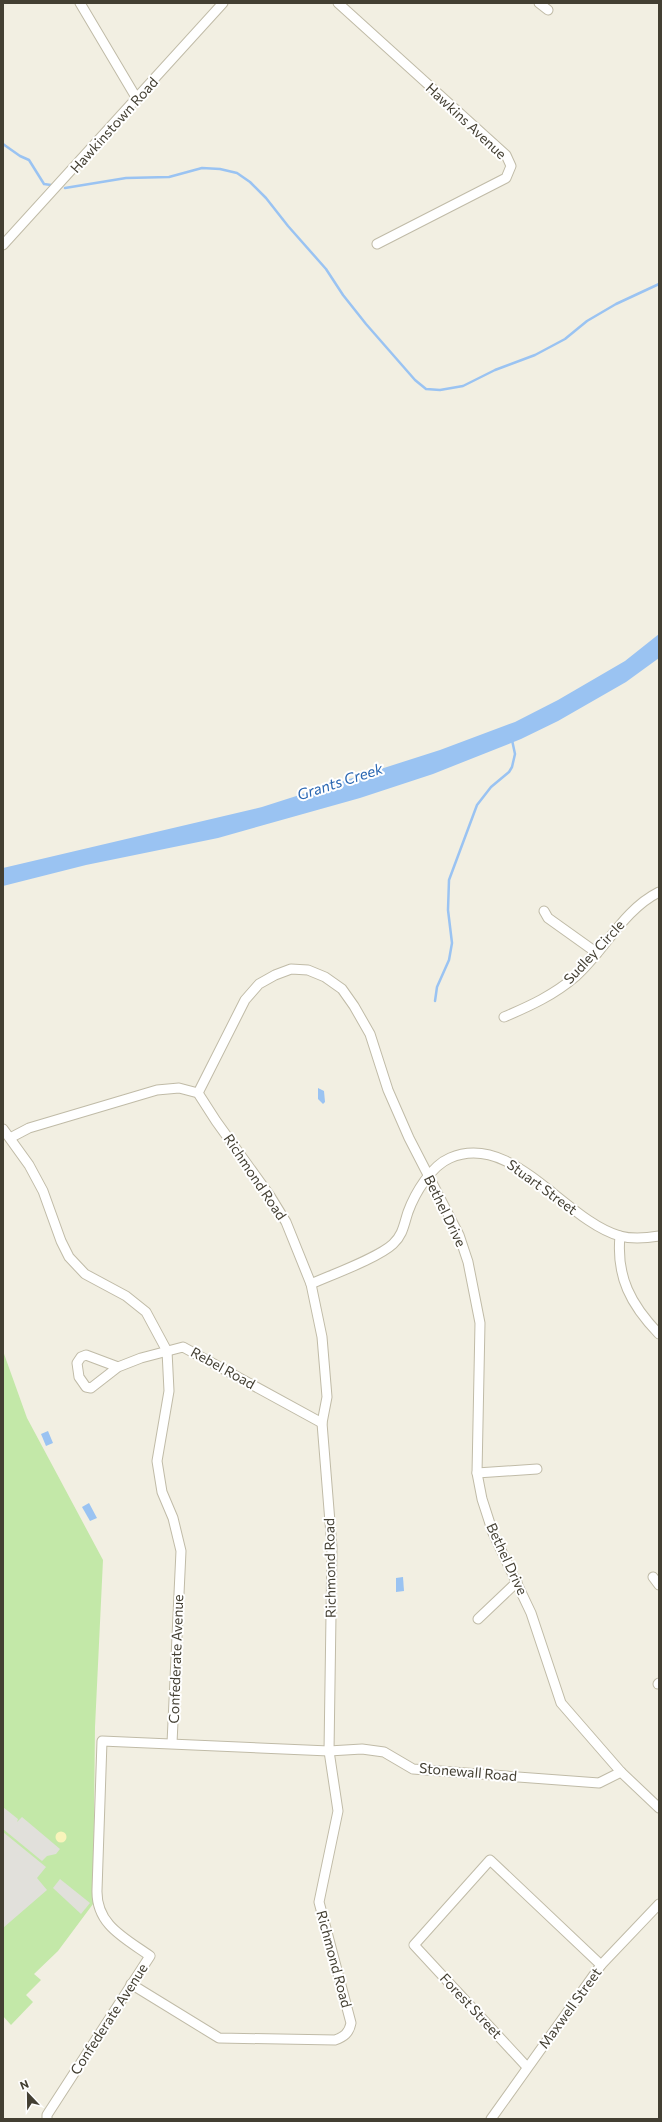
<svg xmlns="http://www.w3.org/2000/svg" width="662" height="2122" font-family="Commissioner,sans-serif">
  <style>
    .green { fill: #c3e8a8 }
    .sand { fill: #f9f4bb }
    .parking { fill: #e1e0db }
    .water { fill: #9ac3f2 }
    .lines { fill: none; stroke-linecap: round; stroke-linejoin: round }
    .stream { stroke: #9ac3f2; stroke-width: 2.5 }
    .minor-casing { stroke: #c0bba7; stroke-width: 11 }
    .minor { stroke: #fff; stroke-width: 9 }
    .labels { text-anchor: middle; stroke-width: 4; stroke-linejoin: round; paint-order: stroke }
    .street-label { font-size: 14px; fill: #433f32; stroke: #fff }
    .water-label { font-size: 15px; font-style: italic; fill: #2966b1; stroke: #fff }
  </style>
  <rect width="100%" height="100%" fill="#f2efe2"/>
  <polygon class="green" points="3,1351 27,1418 103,1560 95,1727 93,1904 58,1951 34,1974 41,1980 26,1995 33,2002 11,2025 3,2016"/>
  <circle class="sand" cx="61" cy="1837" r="5.5"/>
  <g class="parking">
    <polygon points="3,1807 18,1819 17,1822 22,1817 60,1849 56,1854 47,1856 42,1861 3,1829"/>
    <polygon points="3,1832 46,1867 37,1878 47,1890 3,1928"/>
    <polygon points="60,1879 90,1903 81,1914 53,1888"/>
  </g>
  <g class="water">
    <polygon points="659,634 659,658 626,682 558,721 521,739 433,774 360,798 218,838 86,865 3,886 3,868 262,807 440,750 515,722 558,700 625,661"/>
    <polygon points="318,1088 324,1091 325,1102 323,1104 318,1099"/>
    <polygon points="48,1431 53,1443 46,1446 41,1434"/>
    <polygon points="89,1503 97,1518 90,1521 82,1507"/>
    <polygon points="403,1577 404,1591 396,1592 396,1578"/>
  </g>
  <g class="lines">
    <g class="stream">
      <polyline points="3,144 20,156 29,160 44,184 51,185"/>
      <polyline points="65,188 126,178 169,177 202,168 220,169 237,173 250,182 266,198 288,226 326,269 343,295 366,324 415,380 426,389 440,390 463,386 495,370 535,355 565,339 587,321 616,304 659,284"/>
      <polyline points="435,1001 437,987 449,960 452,943 448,910 449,880 477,805 491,787 509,772 512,767 515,754 512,740"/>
    </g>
    <g class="minor-casing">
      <g id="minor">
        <polyline points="80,3 137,99"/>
        <polyline points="338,3 506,155 511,166 506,178 377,244"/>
        <polyline points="539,3 548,10"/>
        <polyline points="3,245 223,3"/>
        <polyline points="544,911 548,918 597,953"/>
        <path d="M504,1017C530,1006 554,995 576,976C605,950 623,910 659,892"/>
        <polyline points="198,1093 245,1000 259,984 275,975 291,969 308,970 325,977 342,989 354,1006 370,1034 388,1090 409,1138 459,1235 468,1262 480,1323 477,1473 482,1499 493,1533 531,1613 561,1703 621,1772 659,1808"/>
        <polyline points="3,1129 29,1165 43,1191 61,1241 69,1257 85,1274 126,1296 146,1312 167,1351 169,1391 157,1461 162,1492 173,1518 181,1551 172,1743"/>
        <path d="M10,1138L29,1128L157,1090L179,1088L198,1093L216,1121L270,1196L286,1222L311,1284L322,1337L327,1397L322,1423L332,1547L329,1751L338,1811L319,1902L351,2023C349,2033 344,2037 335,2040L219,2038L131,1984"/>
        <path d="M620,1236C616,1277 631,1305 659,1334"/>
        <path d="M311,1284C331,1275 378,1258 393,1244C403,1235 404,1224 408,1212C415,1193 431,1166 450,1158C512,1131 564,1220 620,1236C631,1239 647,1238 659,1236"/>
        <polyline points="118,1367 91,1388 86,1387 79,1377 77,1363 81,1357 86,1355 118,1367 141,1358 183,1347 322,1423"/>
        <polyline points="477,1473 537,1469"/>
        <polyline points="653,1577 659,1585"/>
        <polyline points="478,1619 517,1582"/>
        <polyline points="658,1684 659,1683"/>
        <polyline points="527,2067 414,1945 490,1860 601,1965"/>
        <path d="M47,2119V2115L150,1956C125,1938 96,1925 97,1890L102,1741L329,1751L362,1749L384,1752L413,1769L599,1783L621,1772"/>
        <polyline points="491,2119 601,1965 659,1904"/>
      </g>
    </g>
    <use href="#minor" class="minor"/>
  </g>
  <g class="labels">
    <g class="street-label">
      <text transform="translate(466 121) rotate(43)" y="5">Hawkins Avenue</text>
      <text transform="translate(114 125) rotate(-48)" y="5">Hawkinstown Road</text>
      <text transform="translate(594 952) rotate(-47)" y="5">Sudley Circle</text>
      <text transform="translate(255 1177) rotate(56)" y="5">Richmond Road</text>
      <text transform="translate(542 1187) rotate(36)" y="5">Stuart Street</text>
      <text transform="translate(445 1211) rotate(64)" y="5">Bethel Drive</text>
      <text transform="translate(223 1368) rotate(29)" y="5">Rebel Road</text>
      <text transform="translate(507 1559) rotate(65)" y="5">Bethel Drive</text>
      <text transform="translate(330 1568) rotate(-91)" y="5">Richmond Road</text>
      <text transform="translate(176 1659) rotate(-88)" y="5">Confederate Avenue</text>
      <text transform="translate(468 1772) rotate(5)" y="5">Stonewall Road</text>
      <text transform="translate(334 1959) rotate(75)" y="5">Richmond Road</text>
      <text transform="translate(471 2006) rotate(47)" y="5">Forest Street</text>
      <text transform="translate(570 2008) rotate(-54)" y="5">Maxwell Street</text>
      <text transform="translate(109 2019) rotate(-57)" y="5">Confederate Avenue</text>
    </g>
    <g class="water-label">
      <text transform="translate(340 782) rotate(-18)" y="5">Grants Creek</text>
    </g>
  </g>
  <rect width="662" height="2122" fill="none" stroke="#433f32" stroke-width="8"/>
  <g transform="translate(28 2094) rotate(338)" stroke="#ffffff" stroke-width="3" paint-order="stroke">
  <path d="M0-3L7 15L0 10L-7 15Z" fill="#433f32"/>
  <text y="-6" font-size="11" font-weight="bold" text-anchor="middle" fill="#433f32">N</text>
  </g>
</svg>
